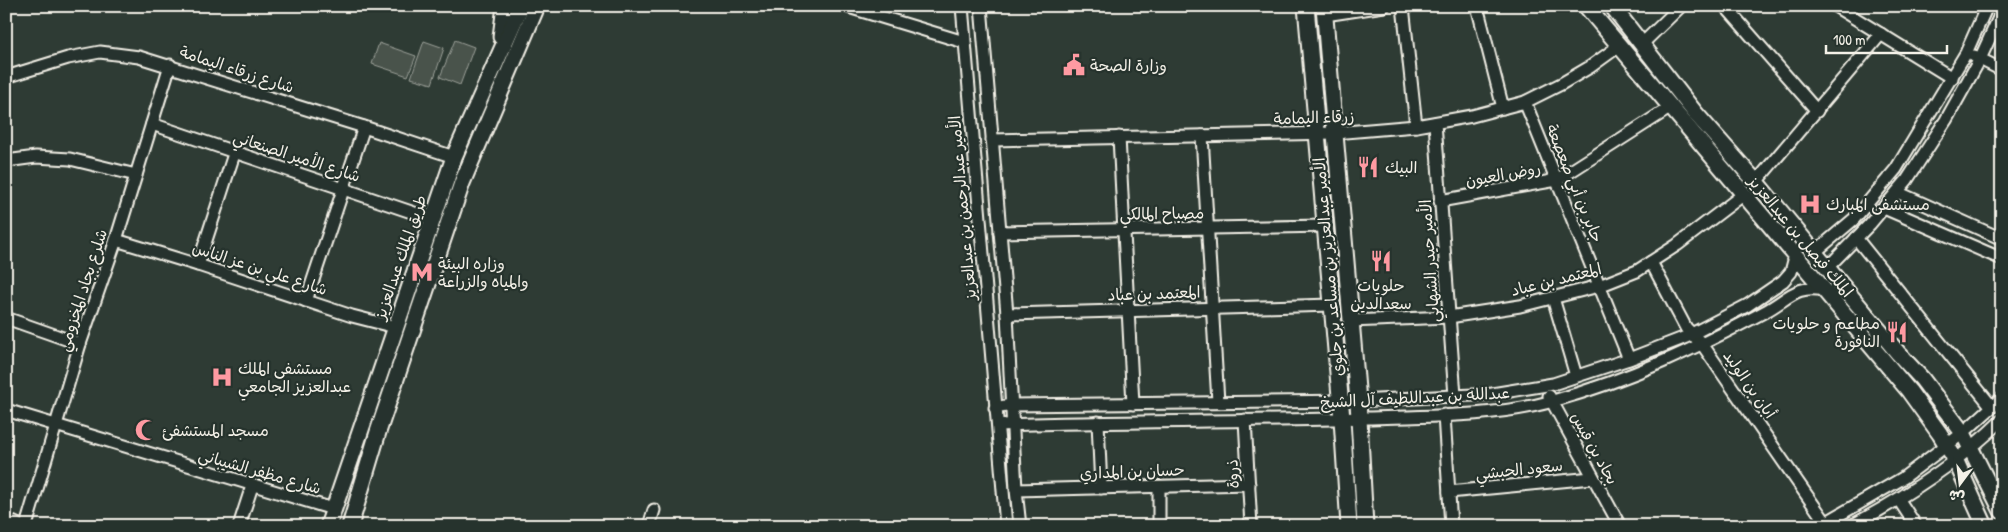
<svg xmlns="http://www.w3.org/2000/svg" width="2008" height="532" font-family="'Patrick Hand','Playpen Sans Arabic',sans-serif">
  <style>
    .green { fill: #48524c; stroke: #9ea29a }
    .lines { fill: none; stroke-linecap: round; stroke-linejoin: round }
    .minor-casing { stroke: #f4f1e8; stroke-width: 15 }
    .major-casing { stroke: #f4f1e8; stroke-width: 19 }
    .minor { stroke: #26332d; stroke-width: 11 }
    .major { stroke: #26332d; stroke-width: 15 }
    .labels { text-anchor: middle; stroke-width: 4.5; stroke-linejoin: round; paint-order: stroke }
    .poi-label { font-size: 16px; fill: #f4f1e8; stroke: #26332d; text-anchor: start }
    .street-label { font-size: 16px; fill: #f4f1e8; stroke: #26332d }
  </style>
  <rect width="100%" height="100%" fill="#2e3b34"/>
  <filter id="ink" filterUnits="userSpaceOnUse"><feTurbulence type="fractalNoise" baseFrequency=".02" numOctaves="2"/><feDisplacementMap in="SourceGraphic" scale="10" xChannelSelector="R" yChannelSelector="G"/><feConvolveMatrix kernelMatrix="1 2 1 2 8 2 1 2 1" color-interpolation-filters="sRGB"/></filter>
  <g filter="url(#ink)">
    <g class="green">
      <polygon points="455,40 474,47 460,85 440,77"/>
      <polygon points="424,41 444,48 432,84 411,78"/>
      <polygon points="379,43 416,56 408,76 372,64"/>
    </g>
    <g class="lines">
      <g class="minor-casing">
        <g id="minor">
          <polyline points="845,6 964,42"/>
          <polyline points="962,6 1006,526"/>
          <polyline points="981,6 1007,314 1016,490 1020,526"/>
          <polyline points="1403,6 1416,126"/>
          <polyline points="1477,6 1503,108"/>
          <polyline points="1725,6 1817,111"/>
          <polyline points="1835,6 1952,78"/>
          <polyline points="1325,15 1384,6"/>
          <polyline points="1642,44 1681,6"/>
          <polyline points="1974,56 2002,70"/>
          <polyline points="6,77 68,58 100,52 139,57 364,127 454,157"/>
          <polyline points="1525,102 1629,359"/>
          <polyline points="1435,123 1455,396"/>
          <polyline points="152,124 432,219"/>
          <polyline points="1202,136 1218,402"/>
          <polyline points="1119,137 1133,404"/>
          <polyline points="992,140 1334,133 1416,126 1472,116 1525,102 1561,84 1590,67 1619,46"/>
          <polyline points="6,161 36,157 70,159 136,175"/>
          <polyline points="1756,182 1881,34"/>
          <polyline points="1897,192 2002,239"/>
          <polyline points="1440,201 1557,180 1671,107"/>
          <polyline points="1884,208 2002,259"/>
          <polyline points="1000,232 1325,226"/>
          <polyline points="1856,238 1992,407"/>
          <polyline points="116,240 198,265 352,316 395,327"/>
          <polyline points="1815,252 1854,219 1896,169 1966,53 1987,6"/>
          <polyline points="1651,262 1686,328 1702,344 1826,523"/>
          <polyline points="198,265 234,154"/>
          <polyline points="1828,267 1870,224 1907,180 1946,120 1980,59 2002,11"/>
          <polyline points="1553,298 1576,376"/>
          <polyline points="306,301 364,127"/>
          <polyline points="1007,314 1332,305"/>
          <polyline points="6,318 80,344"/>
          <polyline points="1350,321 1449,317 1520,306 1599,286 1637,271 1677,245 1744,194"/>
          <polyline points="1549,396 1620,526"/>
          <polyline points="995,408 1011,405 1358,401 1492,394 1553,384 1629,359 1686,337 1748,305 1783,281 1791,272 1795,257"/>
          <polyline points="6,410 333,509"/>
          <polyline points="1444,415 1451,526"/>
          <polyline points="1245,420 1251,526"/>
          <polyline points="1098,422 1101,488"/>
          <path d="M998,425C1120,421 1243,422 1366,418C1426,416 1496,417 1553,401C1631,379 1695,349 1766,311C1788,299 1797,284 1823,290"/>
          <polyline points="1016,490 1249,484"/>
          <polyline points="1449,492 1592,478"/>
          <polyline points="1899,500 1916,526"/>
          <polyline points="6,519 21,526"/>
          <polyline points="26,526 80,344 116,240 170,65"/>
          <polyline points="239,526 252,486"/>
          <polyline points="649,526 654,510"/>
          <polyline points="1159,526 1159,487"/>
          <polyline points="1820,526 1903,478 1963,433 2002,398"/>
          <path d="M1851,526C1905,497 1958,463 2002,420"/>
        </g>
      </g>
      <g class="major-casing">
        <g id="major">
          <polyline points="1306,6 1342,419 1349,526"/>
          <polyline points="1324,6 1358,401 1365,526"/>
          <polyline points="1586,6 1909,391 1940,434 1955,459 1985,526"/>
          <polyline points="1612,6 1696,114 1756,182 1898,353 1922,379 1963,433 2002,511"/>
          <polyline points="501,37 505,6"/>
          <polyline points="328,526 454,157 521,6"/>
          <polyline points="350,526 378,432 462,183 537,6"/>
        </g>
      </g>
      <use href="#minor" class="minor"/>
      <use href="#major" class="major"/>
    </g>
  </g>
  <defs>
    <g id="civic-bare" transform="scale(1.725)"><path d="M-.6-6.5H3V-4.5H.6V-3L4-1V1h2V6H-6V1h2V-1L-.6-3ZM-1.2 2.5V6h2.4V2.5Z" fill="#ff9aa2" stroke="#26332d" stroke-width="2.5" paint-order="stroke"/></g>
    <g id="restaurant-bare" transform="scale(1.725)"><path d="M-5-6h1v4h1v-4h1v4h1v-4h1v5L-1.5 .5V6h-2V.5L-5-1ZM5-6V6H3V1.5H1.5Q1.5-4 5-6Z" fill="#ff9aa2" stroke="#26332d" stroke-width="2.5" paint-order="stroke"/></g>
    <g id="hospital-bare" transform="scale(1.725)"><path d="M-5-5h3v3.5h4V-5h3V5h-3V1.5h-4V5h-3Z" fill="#ff9aa2" stroke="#26332d" stroke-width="2.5" paint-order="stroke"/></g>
    <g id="metro-bare" transform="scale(1.725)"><path d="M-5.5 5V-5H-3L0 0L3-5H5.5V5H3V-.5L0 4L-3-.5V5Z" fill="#ff9aa2" stroke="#26332d" stroke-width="2.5" paint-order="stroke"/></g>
    <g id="mosque-bare" transform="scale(1.725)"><path d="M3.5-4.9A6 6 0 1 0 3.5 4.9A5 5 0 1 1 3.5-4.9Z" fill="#ff9aa2" stroke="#26332d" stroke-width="2.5" paint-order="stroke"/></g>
  </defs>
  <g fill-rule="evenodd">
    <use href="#civic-bare" x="1074" y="65"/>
    <use href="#restaurant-bare" x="1368" y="167"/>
    <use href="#hospital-bare" x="1810" y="204"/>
    <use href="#restaurant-bare" x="1381" y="261"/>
    <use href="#metro-bare" x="422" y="272"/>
    <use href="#restaurant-bare" x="1897" y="332"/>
    <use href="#hospital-bare" x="222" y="377"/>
    <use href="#mosque-bare" x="146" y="430"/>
  </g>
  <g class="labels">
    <g class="poi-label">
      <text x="1090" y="71">وزارة الصحة</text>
      <text x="1385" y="173">البيك</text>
      <text x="1826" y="210">مستشفى المبارك</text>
      <text x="438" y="269">وزاره البيئة<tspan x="438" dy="18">والمياه والزراعة</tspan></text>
      <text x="1381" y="291" text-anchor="middle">حلويات<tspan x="1381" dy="18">سعدالدين</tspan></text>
      <text x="1880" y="329" text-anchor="end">مطاعم و حلويات<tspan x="1880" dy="18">النافورة</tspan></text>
      <text x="238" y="374">مستشفى الملك<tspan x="238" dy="18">عبدالعزيز الجامعي</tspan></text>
      <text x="162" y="436">مسجد المستشفئ</text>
    </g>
    <g class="street-label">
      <text transform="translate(237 69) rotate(18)" y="6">شارع زرقاء اليمامة</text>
      <text transform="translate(1314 117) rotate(-2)" y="6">زرقاء اليمامة</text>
      <text transform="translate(297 156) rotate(18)" y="6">شارع الأمير الصنعاني</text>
      <text transform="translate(1503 174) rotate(-10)" y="6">روض العيون</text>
      <text transform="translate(1575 183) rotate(68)" y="6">جابر بن أبي صعصعة</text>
      <text transform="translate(962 208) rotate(-95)" y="6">الأمير عبدالرحمن بن عبدالعزيز</text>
      <text transform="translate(1162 213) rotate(-1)" y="6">مصباح المالكي</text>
      <text transform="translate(1801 236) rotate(50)" y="6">الملك فيصل بن عبدالعزيز</text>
      <text transform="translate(400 257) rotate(-71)" y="6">طريق الملك عبدالعزيز</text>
      <text transform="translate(1429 261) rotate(-94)" y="6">الأمير حيدر الشهابي</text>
      <text transform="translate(1328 267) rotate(-95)" y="6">الأمير عبدالعزيز بن مساعد بن جلوي</text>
      <text transform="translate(260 268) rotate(18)" y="6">شارع علي بن عز الناس</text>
      <text transform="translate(1556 279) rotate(-14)" y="6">المعتمد بن عباد</text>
      <text transform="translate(82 290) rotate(-72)" y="6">شلرع بجاد المخزومي</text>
      <text transform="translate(1154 293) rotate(-2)" y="6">المعتمد بن عباد</text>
      <text transform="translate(1750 384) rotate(55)" y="6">أبان بن الوليد</text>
      <text transform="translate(1415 397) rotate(-3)" y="6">عبدالله بن عبداللطيف آل الشيخ</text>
      <text transform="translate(1595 448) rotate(61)" y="6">بجاد بن قيس</text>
      <text transform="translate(1519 469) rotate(-6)" y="6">سعود الحبشي</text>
      <text transform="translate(260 471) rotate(16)" y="6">شارع مظفر الشيباني</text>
      <text transform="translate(1132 471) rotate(-2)" y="6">حسان بن المداري</text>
      <text transform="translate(1232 474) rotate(-93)" y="6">ذروة</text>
    </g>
  </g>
  <rect width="2008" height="532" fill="none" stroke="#26332d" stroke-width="25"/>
  <rect x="12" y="12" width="1983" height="507" fill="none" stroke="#f4f1e8" stroke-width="2" filter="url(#ink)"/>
  <g transform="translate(1960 484) rotate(195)" stroke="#26332d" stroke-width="4" paint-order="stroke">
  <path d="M0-4L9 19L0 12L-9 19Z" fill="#f4f1e8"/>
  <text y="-8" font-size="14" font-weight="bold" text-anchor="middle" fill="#f4f1e8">ش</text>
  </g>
  <path d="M1826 45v8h121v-8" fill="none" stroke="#f4f1e8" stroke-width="2.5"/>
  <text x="1833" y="45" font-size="15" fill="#f4f1e8" stroke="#26332d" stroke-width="4" paint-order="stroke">100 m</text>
</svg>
